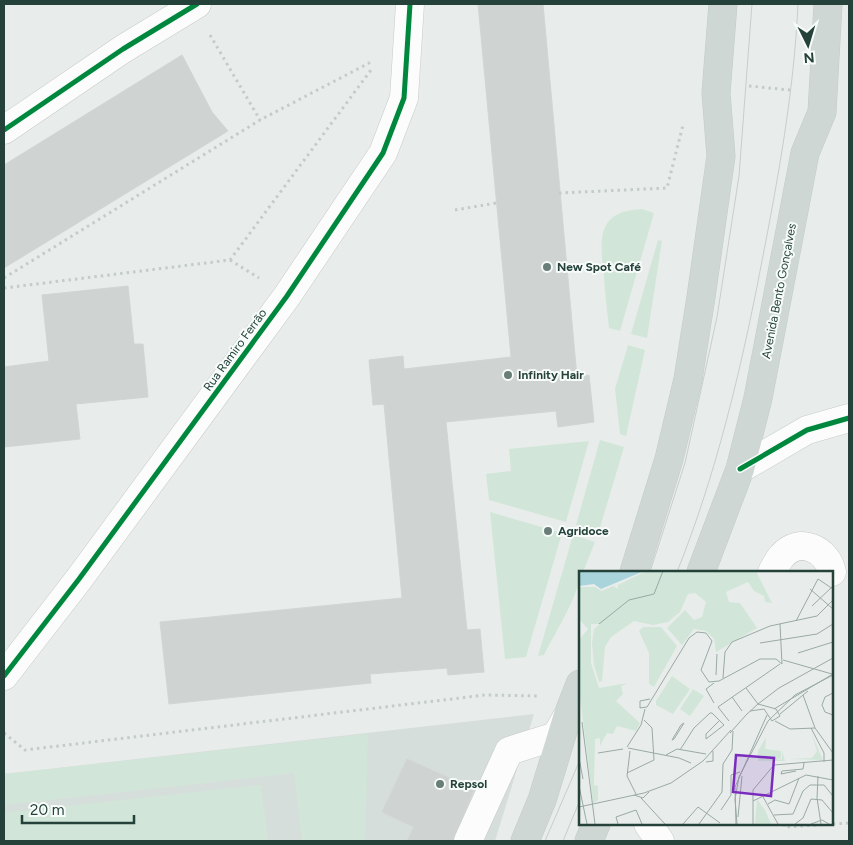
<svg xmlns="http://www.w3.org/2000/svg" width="853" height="845" font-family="Figtree,sans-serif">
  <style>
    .built { fill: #d6dedb }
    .green { fill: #d1e6d8 }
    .building { fill: #cfd4d2; stroke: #d1d6d4 }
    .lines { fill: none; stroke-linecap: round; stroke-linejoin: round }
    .minor-casing { stroke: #c5cac8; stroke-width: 29 }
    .major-casing { stroke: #c3ccc9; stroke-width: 29 }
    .path { stroke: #c3ccca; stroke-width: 3; stroke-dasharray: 2.5 4; stroke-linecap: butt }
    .minor { stroke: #fcfcfc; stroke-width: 28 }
    .major { stroke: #cfd7d5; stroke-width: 28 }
    .tram { stroke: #c9cdcc; stroke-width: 1 }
    .cycleway-casing { stroke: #f7fbf9; stroke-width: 8 }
    .cycleway { stroke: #00873e; stroke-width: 5 }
    .poi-dot { fill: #697e78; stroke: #f7fbf9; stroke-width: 2 }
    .labels { text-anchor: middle; stroke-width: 4; stroke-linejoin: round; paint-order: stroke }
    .poi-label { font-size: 12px; font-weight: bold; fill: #24423a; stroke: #f7fbf9; text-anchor: start }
    .street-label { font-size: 12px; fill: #24423a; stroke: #f7fbf9 }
    .inset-road { fill: none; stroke: #9aa9a4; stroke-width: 1 }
    .view { fill: #7b2cbf; fill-opacity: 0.15; stroke: #7b2cbf; stroke-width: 2.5 }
    .inset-edge { fill: none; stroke: #24423a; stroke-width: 2.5 }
  </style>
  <rect width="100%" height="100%" fill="#e8edeb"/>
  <polygon class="built" points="534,714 495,841 4,841 4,774"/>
  <g class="green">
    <path d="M642,209L654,213L620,331L609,328C607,311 605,294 604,277C600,241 595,211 642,209Z"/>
    <polygon points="658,240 662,241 647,338 631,334"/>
    <polygon points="628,345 645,350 626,436 620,434 615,389"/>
    <polygon points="600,440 624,447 599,531 576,525"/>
    <polygon points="589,441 566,522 489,500 486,474 511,471 509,449"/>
    <polygon points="490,512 562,533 526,657 505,659"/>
    <path d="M573,535L595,542L583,572H580C580,595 554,634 544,655L538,656Z"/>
    <polygon points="368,734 365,841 302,841 294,773 4,805 4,774"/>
    <polygon points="261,785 268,841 4,841 4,813"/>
  </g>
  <g class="building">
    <polygon points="478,4 543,4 577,377 589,375 594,422 558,427 556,411 446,422 467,630 480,629 484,672 448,675 447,668 370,674 371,683 169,704 160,622 402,598 384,404 373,405 369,360 403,356 404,369 511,357"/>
    <polygon points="182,55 212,112 228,131 4,268 4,165"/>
    <polygon points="128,286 134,344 143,344 148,397 76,404 80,439 4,447 4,367 49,361 42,295"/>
    <polygon points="407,759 474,789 453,841 407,841 414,827 382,812"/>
  </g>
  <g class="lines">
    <g class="minor-casing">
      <g id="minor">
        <polyline points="4,130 123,49 197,4"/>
        <polyline points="740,469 807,430 849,418"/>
        <path d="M772,572C775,567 778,560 782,556C799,536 827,549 832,572"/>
        <polyline points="4,676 79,579 287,296 383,153 404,98 410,4"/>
        <polyline points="648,824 660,841"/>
        <polyline points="468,841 509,751 556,736 568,715"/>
      </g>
    </g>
    <g class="major-casing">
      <g id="major">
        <polyline points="634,572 669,459 688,379 701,297 721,156 716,93 723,4"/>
        <polyline points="701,572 740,469 758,398 805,153 822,112 828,4"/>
        <polyline points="525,841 542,800 568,715 580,684"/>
        <polyline points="589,841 596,824"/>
      </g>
    </g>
    <g class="path">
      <polyline points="210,35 260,120"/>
      <polyline points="749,86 790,90"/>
      <polyline points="559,193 667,188 683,125"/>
      <polyline points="455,210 496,203"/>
      <polyline points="230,260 259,278"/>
      <polyline points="4,278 260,120 373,61"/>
      <polyline points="4,288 230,260 371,70"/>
      <polyline points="4,733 25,750 485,695 539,696"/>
      <polyline points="784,824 784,827 849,823"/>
    </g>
    <use href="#minor" class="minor"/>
    <use href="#major" class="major"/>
    <g class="tram">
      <polyline points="650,572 685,463 717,317 739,176 752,4"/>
      <path d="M677,572C716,475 741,370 761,266C778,179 794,92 798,4"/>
      <polyline points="545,841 580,760"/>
      <polyline points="563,841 580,800"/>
    </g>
    <g class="cycleway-casing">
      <g id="cycleway">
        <polyline points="4,130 123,49 197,4"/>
        <polyline points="740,469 807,430 849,418"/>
        <polyline points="4,676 79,579 287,296 383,153 404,98 410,4"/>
      </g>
    </g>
    <use href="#cycleway" class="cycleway"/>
  </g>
  <g class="poi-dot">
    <circle cx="547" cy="267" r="5"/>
    <circle cx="508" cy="375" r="5"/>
    <circle cx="548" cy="531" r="5"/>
    <circle cx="440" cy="784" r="5"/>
  </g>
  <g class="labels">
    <g class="poi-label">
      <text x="557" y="271">New Spot Café</text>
      <text x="518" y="379">Infinity Hair</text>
      <text x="558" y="535">Agridoce</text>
      <text x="450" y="788">Repsol</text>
    </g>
    <g class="street-label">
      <text transform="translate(779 291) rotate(-79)" y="4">Avenida Bento Gonçalves</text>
      <text transform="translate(235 350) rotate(-54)" y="4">Rua Ramiro Ferrão</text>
    </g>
  </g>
  <g transform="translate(579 571)">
    <rect width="254" height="254" fill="#e8edeb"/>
    <path d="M177,0L193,32L186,31L185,25L175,20L169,11L147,21L150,31L161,32L178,57L137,81L135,68L127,60L115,58L103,74L88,57L106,39L115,49L123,46L127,31L116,22L109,23L101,41L89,51L74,54L55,50L32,66L26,76L23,110L20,111L15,94L13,72L15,58L21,53H12V92L20,117L49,112L42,115L44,123L37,130L61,152L57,160L38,155L34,163L28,162L21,175V167L16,168L15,214L19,215V229L14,232L0,117V69L9,58L0,48V16H16L23,20L34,15L39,18V14L67,0ZM64,56H82L98,75L75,116L70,113V82L60,60ZM93,105L111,118L94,143L77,134V130ZM114,118L125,125L111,145L101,138ZM233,164L244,189L210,188L233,187L238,180ZM187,166L186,178L202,180V187L198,189L203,188V180L206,190H179V180ZM178,228L186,239L192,253H176Z" fill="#d1e6d8"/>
    <path d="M0,0H65L22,18L15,13L0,15Z" fill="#a9d4db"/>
    <path class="inset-road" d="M231,18L254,38M233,35L254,15M217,50L239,8L254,18M20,53L50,29L75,23L84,0M181,72L238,63L254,53M219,82L254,71M204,89L253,103M137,104L138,83M144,107L146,81L153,71L191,55L238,45L254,29M167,117L179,133L200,117L254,87M254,122L246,126L243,134L246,141L254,144M224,124L236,157L254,182M153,126L163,140M71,128L61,130V137L68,136L110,67L118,61L127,62L133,70L122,99L130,111L140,110L181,88H197L203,93L201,53M135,132L127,118L135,112M195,138L254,103M201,143L229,120M150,150L139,136L201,93M196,150L211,158L236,157M3,151L16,253M105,152L95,168L93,169L102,154ZM232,157L245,182V191M151,162L167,144L179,133L197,138L201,145L193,150L185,138L171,140M48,176L62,154L66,138M49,177L100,187L112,192M101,179L115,157L131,142H133L145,154L127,168V163L140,150M51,180L48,205L57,223M19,182L44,178M87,184L98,178L127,183M0,187L4,208M127,191L134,190V180M217,200L202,203L203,200L224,198L225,192M48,202L75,189L73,157L65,149M239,205L238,227L242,253M0,215L8,253M55,224L64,227L70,221M183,224L199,253M62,227L86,253M174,230L227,204L254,209M189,233L196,229L210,233L220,207M0,236L65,222L92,212L124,190L152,159M142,239L152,224V204L161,201M195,244L214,243L224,220L231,214H245L254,225M159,246L163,205M39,253L37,246L57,239L63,253M104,253L119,236L141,252M120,253L143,221L144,193L153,179L154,160M157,253L156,216L188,144M158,253L156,228L160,206L189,150L216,124L254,104M174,253V219L195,194L254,189M216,253L224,247L232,228L243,229L254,242M232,253L243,249L250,253"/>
    <path class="view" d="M157,184L195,187L192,225L154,221Z"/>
    <rect width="254" height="254" class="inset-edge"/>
  </g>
  <rect width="853" height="845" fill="none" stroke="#24423a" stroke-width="10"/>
  <g transform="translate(808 45) rotate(175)" stroke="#f7fbf9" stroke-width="4" paint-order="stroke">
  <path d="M0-4L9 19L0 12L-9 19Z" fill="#24423a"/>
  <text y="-8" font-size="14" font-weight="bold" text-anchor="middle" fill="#24423a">N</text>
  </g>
  <path d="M22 815v8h112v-8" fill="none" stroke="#24423a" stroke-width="2.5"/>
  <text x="30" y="815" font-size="15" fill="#24423a" stroke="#f7fbf9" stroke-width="4" paint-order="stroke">20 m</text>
</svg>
